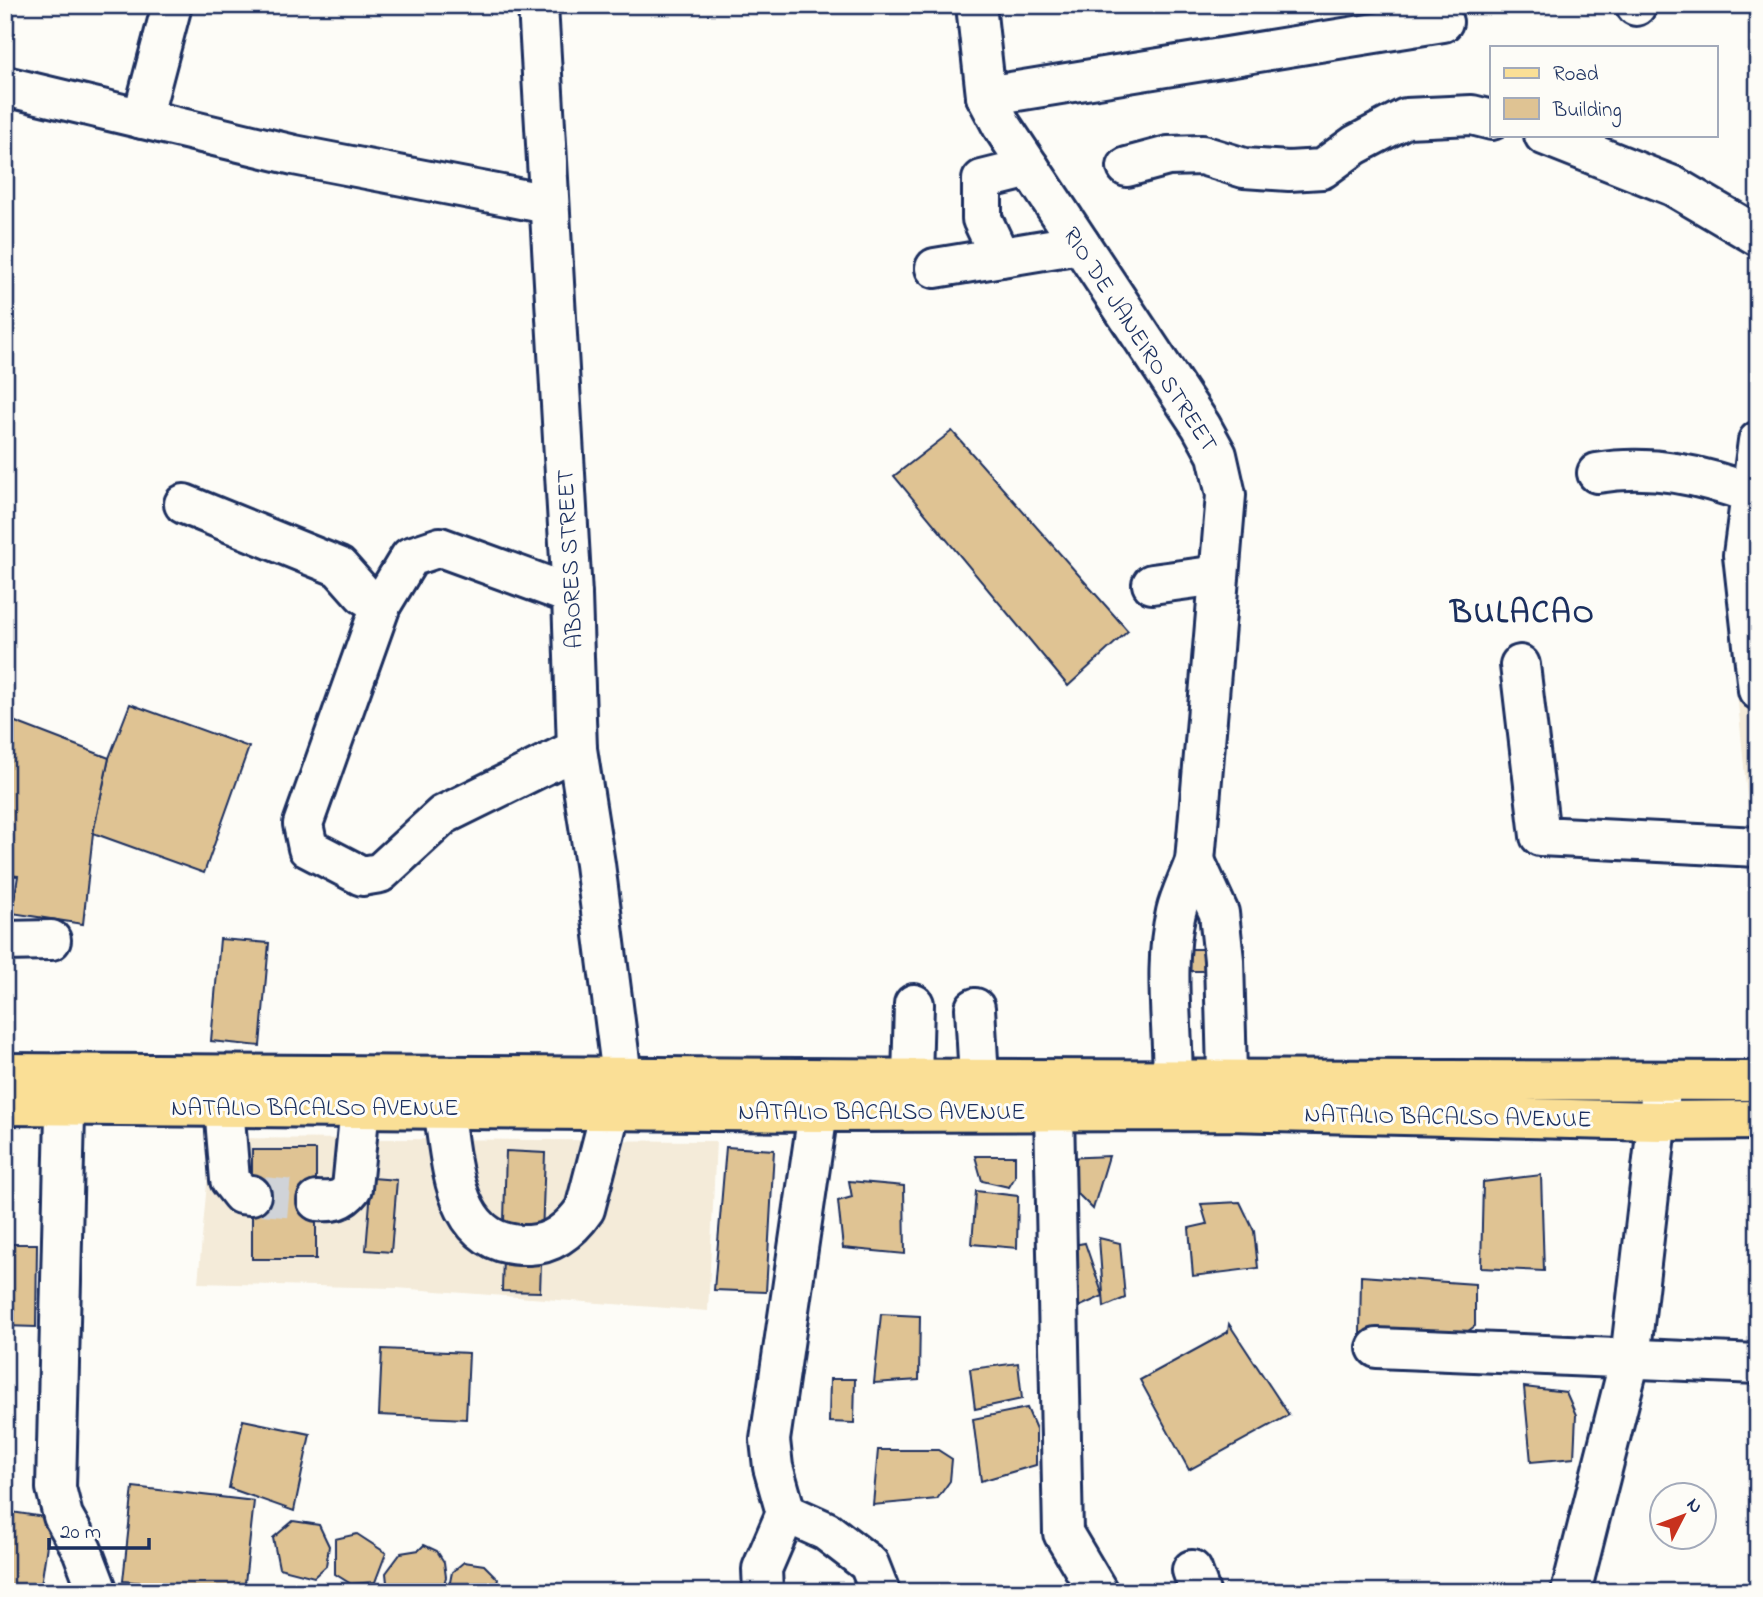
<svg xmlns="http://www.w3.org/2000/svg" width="1763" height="1597" font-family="'Indie Flower',sans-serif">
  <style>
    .built { fill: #f4ebd9 }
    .building { fill: #dfc393; stroke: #1b2f5e; stroke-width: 2 }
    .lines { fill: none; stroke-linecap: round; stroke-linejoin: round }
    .minor-tunnel { stroke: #d0d3d8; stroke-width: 38; stroke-dasharray: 38 19; stroke-linecap: butt }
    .minor-casing { stroke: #1b2f5e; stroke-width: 44 }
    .major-casing { stroke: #1b2f5e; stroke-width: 44 }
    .minor { stroke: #fdfcf7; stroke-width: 38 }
    .major { stroke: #fadf96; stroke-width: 38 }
    .labels { text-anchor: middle; stroke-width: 6; stroke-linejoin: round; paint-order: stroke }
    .street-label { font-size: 24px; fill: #1b2f5e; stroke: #fdfcf7 }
    .district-label { font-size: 32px; font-weight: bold; letter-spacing: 2px; fill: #1b2f5e; stroke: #fdfcf7 }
  </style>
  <rect width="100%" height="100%" fill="#fdfcf7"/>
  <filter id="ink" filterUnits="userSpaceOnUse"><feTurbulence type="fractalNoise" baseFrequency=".0143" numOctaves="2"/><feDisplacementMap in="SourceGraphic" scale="14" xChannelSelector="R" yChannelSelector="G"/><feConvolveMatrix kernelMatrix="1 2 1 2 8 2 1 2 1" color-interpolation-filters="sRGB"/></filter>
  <g filter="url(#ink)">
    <g class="built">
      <polygon points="1758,437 1758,1055 1756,1055 1754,872 1723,544"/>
      <polygon points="211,1138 716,1141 708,1311 396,1288 198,1283"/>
    </g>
    <g class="building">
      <polygon points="952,431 1128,631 1068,686 894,476"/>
      <polygon points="130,704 249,747 204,873 93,833 109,758"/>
      <polygon points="5,718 109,758 93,833 83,924 12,913 18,876 5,875"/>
      <polygon points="220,939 269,943 260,1046 211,1041"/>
      <polygon points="1189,949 1212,949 1212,971 1188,971"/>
      <polygon points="726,1147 774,1150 766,1292 714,1290"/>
      <rect x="252" y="1150" width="64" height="109"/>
      <polygon points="506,1151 545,1153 540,1292 502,1291"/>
      <polygon points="975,1156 1015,1156 1015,1177 1009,1187 982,1181"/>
      <polygon points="1109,1156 1093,1209 1078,1194 1068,1198 1064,1158"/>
      <polygon points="1541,1175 1544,1271 1481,1268 1483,1182"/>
      <polygon points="372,1178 397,1180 391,1252 366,1250"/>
      <polygon points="849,1181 904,1186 905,1254 843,1248 838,1201 852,1197"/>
      <polygon points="976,1191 1018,1196 1017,1248 972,1244"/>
      <polygon points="1240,1202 1254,1231 1258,1268 1193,1276 1189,1228 1207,1224 1201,1204"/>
      <polygon points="1099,1238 1120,1243 1125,1298 1104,1307"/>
      <polygon points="1085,1243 1103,1296 1074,1309 1067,1246"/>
      <polygon points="5,1244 37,1244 36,1327 5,1326"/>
      <polygon points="1361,1276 1475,1284 1475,1326 1457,1339 1360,1334"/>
      <polygon points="881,1314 920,1316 919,1380 874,1383"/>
      <polygon points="1229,1324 1289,1415 1189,1470 1140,1380 1228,1332"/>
      <polygon points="382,1349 469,1353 466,1419 379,1415"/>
      <polygon points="1018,1363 1022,1399 975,1409 970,1369"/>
      <polygon points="830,1379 855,1379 854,1423 829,1422"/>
      <polygon points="1524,1387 1566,1392 1576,1415 1574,1458 1531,1462"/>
      <polygon points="1027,1408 1036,1429 1036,1465 981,1481 973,1419"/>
      <polygon points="243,1420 310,1434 294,1511 229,1488"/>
      <polygon points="878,1450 938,1450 952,1459 950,1481 937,1499 873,1505"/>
      <polygon points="133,1487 254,1501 244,1592 123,1581"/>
      <polygon points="5,1511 51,1518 40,1592 5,1592"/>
      <polygon points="293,1521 319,1525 329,1546 326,1566 314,1577 279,1568 273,1538"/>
      <polygon points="357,1534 386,1553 375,1582 351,1584 335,1574 335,1539"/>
      <polygon points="424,1545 437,1551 444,1562 446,1577 442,1592 388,1592 386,1573 401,1553 419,1550"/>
      <polygon points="464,1562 484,1565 498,1579 495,1592 448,1592 452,1572"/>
    </g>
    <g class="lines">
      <polyline class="minor-tunnel" points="251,1195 317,1201"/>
      <g class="minor-casing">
        <g id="minor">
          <polyline points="538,5 572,595 577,749 595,864 626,1108"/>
          <path d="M976,5L986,96L1002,126L1201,426L1217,455L1226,495L1195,861C1189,878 1180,895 1176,912C1161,976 1177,1045 1172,1110"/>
          <polyline points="1636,6 1636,5"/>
          <polyline points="5,86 294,155 548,204"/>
          <polyline points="986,96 1443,22"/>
          <polyline points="142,119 172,5"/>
          <polyline points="1544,135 1673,186 1758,236"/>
          <polyline points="1127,167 1168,156 1202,155 1244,168 1289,171 1322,169 1355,145 1406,118 1472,115 1492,120"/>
          <polyline points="1000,257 982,219 982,180 1030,168"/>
          <polyline points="935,268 1080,244"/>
          <polyline points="1758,441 1743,555 1758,690"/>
          <path d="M1597,473C1651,464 1701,475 1752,494"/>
          <polyline points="184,504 339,567 363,594 381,605"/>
          <polyline points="1152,584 1219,575"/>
          <polyline points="572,595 440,547 410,557 381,605 303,824 308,848 362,876 380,873 443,815 577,749"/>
          <polyline points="1520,665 1540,836 1758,847"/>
          <polyline points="1195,861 1219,913 1224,960 1228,1111"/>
          <polyline points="5,941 51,940"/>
          <polyline points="975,1008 979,1078"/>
          <polyline points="66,1073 56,1488 63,1516 82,1550 98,1592"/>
          <polyline points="912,1079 914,1004"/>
          <polyline points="224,1106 230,1180 241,1194 251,1195"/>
          <path d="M443,1108C452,1163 452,1248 529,1245C554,1244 572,1228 585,1209L611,1109"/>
          <polyline points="818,1112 770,1440 773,1467 786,1513 826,1531 869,1564 880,1592"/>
          <polyline points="1054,1112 1063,1533 1098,1592"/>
          <path d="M317,1201C334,1202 342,1201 352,1188L360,1107"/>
          <polyline points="1377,1348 1758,1364"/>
          <polyline points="1192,1570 1200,1592"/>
          <polyline points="763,1592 762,1569 786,1513"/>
          <polyline points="1571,1592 1630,1359 1662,1082"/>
        </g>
      </g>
      <g class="major-casing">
        <g id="major">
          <path d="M5,1073C590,1075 1173,1083 1758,1081"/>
          <polyline points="5,1105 818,1112 1228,1111 1659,1121 1758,1120"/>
        </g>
      </g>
      <use href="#minor" class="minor"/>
      <use href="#major" class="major"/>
    </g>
  </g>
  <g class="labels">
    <g class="street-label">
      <text transform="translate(1141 339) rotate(57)" y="8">RIO DE JANEIRO STREET</text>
      <text transform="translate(569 559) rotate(-93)" y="8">ABORES STREET</text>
      <text x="315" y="1115">NATALIO BACALSO AVENUE</text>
      <text x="882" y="1119">NATALIO BACALSO AVENUE</text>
      <text transform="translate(1448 1116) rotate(1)" y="8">NATALIO BACALSO AVENUE</text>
    </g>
    <g class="district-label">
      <text x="1523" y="622">BULACAO</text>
    </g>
  </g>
  <rect width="1763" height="1597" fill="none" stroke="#fdfcf7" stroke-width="28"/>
  <rect x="14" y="14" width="1735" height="1569" fill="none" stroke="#1b2f5e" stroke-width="2.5" filter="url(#ink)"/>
  <rect x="1490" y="46" width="228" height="91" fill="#fdfcf7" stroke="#a3aaba" stroke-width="2"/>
  <rect x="1504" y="68" width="35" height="10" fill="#fadf96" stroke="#a3aaba" stroke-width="2"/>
  <text x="1553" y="80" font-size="21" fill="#1b2f5e">Road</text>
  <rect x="1504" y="98" width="35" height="21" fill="#dfc393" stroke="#a3aaba" stroke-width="2"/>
  <text x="1553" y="116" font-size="21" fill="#1b2f5e">Building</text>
  <g transform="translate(1683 1516) rotate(48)"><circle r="33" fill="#fdfcf7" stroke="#a3aaba" stroke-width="2"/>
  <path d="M0-5L12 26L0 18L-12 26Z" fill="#c8321e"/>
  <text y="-10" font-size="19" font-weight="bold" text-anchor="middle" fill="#1b2f5e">N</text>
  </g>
  <path d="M49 1538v10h100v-10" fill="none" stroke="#1b2f5e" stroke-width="3.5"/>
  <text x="60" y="1538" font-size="21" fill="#1b2f5e" stroke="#fdfcf7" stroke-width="5" paint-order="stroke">20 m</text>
</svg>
